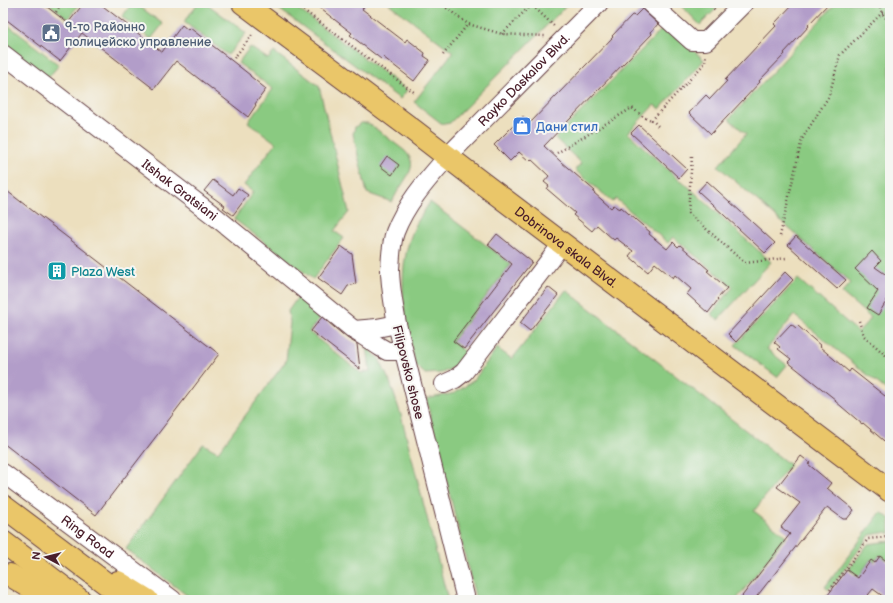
<svg xmlns="http://www.w3.org/2000/svg" width="893" height="603" font-family="'Balsamiq Sans',sans-serif">
  <style>
    .green { fill: #8aca81; stroke: #6a7456 }
    .building { fill: #b29dc9 }
    .lines { fill: none; stroke-linecap: round; stroke-linejoin: round }
    .minor-casing { stroke: #623c41; stroke-width: 20 }
    .major-casing { stroke: #623c41; stroke-width: 24 }
    .highway-casing { stroke: #623c41; stroke-width: 24 }
    .path { stroke: #623c41; stroke-width: 2.5; stroke-dasharray: 1 3; stroke-linecap: butt }
    .minor { stroke: #fff; stroke-width: 18 }
    .major { stroke: #eac669; stroke-width: 22 }
    .highway { stroke: #eac669; stroke-width: 22 }
    .labels { text-anchor: middle; stroke-width: 4; stroke-linejoin: round; paint-order: stroke }
    .service-label { font-size: 13px; fill: #4e5e75; stroke: #f6f6f2; text-anchor: start }
    .street-label { font-size: 13px; fill: #4a1f2b; stroke: #f6f6f2 }
    .shop-label { font-size: 13px; fill: #366cbe; stroke: #f6f6f2; text-anchor: start }
    .culture-label { font-size: 13px; fill: #0d838f; stroke: #f6f6f2; text-anchor: start }
  </style>
  <rect width="100%" height="100%" fill="#f6f6f2"/>
  <filter id="ink" filterUnits="userSpaceOnUse"><feTurbulence type="fractalNoise" baseFrequency=".025" numOctaves="2"/><feDisplacementMap in="SourceGraphic" scale="8" xChannelSelector="R" yChannelSelector="G"/><feConvolveMatrix kernelMatrix="1 2 1 2 8 2 1 2 1" color-interpolation-filters="sRGB"/></filter>
  <filter id="wash" filterUnits="userSpaceOnUse"><feTurbulence type="fractalNoise" baseFrequency=".012" numOctaves="4" result="noise"/><feDisplacementMap in="SourceGraphic" scale="16" xChannelSelector="R" yChannelSelector="G"/><feGaussianBlur stdDeviation="0.9" result="paint"/><feColorMatrix in="noise" values="0 0 0 0 0 0 0 0 0 0 0 0 0 0 0 0 0 1.4 0 .05"/><feComposite in="paint" operator="in"/></filter>
  <g filter="url(#wash)">
    <rect width="100%" height="100%" fill="#ecdfbe"/>
    <g class="green">
      <polygon points="48,3 80,3 68,19"/>
      <polygon points="132,3 135,3 163,24 151,39 122,17"/>
      <polygon points="198,3 206,3 246,33 228,55 184,22"/>
      <polygon points="271,3 290,3 407,90 400,99"/>
      <polygon points="388,3 569,3 450,123 445,124 441,123 414,102 453,52"/>
      <polygon points="679,3 722,3 700,25"/>
      <polygon points="836,3 890,3 890,393 794,315 767,349 787,365 777,377 735,345 798,279 858,332 871,318 842,293 851,283 718,166 746,134 729,119"/>
      <polygon points="3,21 59,65 47,79 3,46"/>
      <polygon points="666,25 704,60 660,109 654,105 628,133 680,181 681,180 771,262 718,320 711,314 733,287 673,237 668,243 616,199 613,202 575,170 581,163 555,138"/>
      <polygon points="250,47 268,59 274,52 319,86 349,212 334,231 344,238 313,279 234,219 253,192 244,185 276,143 248,122 273,89 238,63"/>
      <path d="M361,123H368L371,125L405,151C417,164 410,172 402,185C398,190 395,196 392,202L367,193L353,134L355,127Z"/>
      <path d="M430,202L511,264L452,341L466,353L458,365L442,373L425,374C423,371 418,369 416,366C413,359 412,346 410,339C402,306 399,269 411,236C415,224 423,213 430,202Z"/>
      <polygon points="566,290 790,465 754,511 786,536 736,600 476,600 426,399 455,393 474,380 497,348 512,359"/>
      <polygon points="300,294 323,313 309,332 361,373 370,371 367,347 379,359 390,382 401,415 448,600 193,600 126,549 203,444 218,452 286,361 290,322 288,311"/>
      <polygon points="881,512 890,519 890,534 887,532 870,535 829,590 825,587"/>
      <polygon points="890,541 890,560 888,558 886,560 880,555 874,562 871,559 862,572 863,574 860,578 849,569 868,544"/>
    </g>
    <g id="blocks">
      <g class="building">
        <polygon points="3,3 42,3 68,23 84,3 99,3 162,52 182,25 188,30 190,28 250,75 250,76 266,89 255,104 256,105 248,117 176,61 154,89 82,33 60,61 3,17"/>
        <polygon points="313,3 367,3 362,9 405,42 407,39 425,53 424,56 430,60 414,81 383,57 381,59 350,35 352,33"/>
        <polygon points="794,3 829,3 808,25 809,26 784,53 785,54 759,81 760,82 711,134 689,113 706,95 710,99 727,81 725,80 776,26 774,24"/>
        <polygon points="642,9 658,24 651,32 652,34 544,146 561,162 595,191 593,192 611,208 614,205 620,209 621,207 650,232 649,234 667,249 673,242 678,247 680,245 709,270 707,271 727,288 717,299 718,300 708,313 687,294 691,289 675,275 673,278 655,263 648,272 629,256 633,251 616,238 614,240 597,225 592,231 573,215 575,213 547,189 549,186 544,182 549,176 531,159 529,161 519,152 510,161 494,145 523,116 530,123 613,37 612,36 632,15 635,16"/>
        <polygon points="639,125 687,169 679,178 631,133"/>
        <polygon points="387,156 399,165 392,175 380,166"/>
        <polygon points="213,180 233,195 238,188 248,195 233,215 223,208 225,206 204,191"/>
        <polygon points="707,181 775,243 765,253 698,191"/>
        <polygon points="3,188 219,354 96,515 3,443"/>
        <polygon points="497,234 532,262 464,349 453,341 512,264 488,245"/>
        <polygon points="796,236 846,280 837,289 788,245"/>
        <polygon points="341,246 352,254 356,284 348,286 342,295 318,278"/>
        <polygon points="872,251 881,261 875,267 888,276 890,272 890,303 887,300 878,315 867,308 878,291 855,269"/>
        <polygon points="785,272 793,280 736,342 728,334"/>
        <polygon points="548,287 558,295 530,331 520,323"/>
        <polygon points="322,317 347,338 357,344 360,369 311,331"/>
        <polygon points="791,324 796,328 798,326 821,346 820,347 849,372 851,369 885,396 890,393 890,446 863,423 862,424 835,401 836,400 788,362 791,359 778,349 780,347 774,342"/>
        <polygon points="801,456 810,463 808,464 831,483 827,488 854,510 847,519 843,519 827,507 754,600 739,600 790,534 781,527 800,503 777,487"/>
        <polygon points="880,556 890,564 890,600 888,600 873,589 864,600 824,600 847,570 858,578 871,560 875,563"/>
      </g>
    </g>
  </g>
  <g filter="url(#ink)">
    <use href="#blocks" fill-opacity="0" stroke="#623c41" stroke-width="1"/>
    <g class="lines">
      <g class="minor-casing">
        <g id="minor">
          <polyline points="650,3 692,41 706,41 744,3"/>
          <path id="s1" d="M3,54L217,218L354,330L380,347L387,351H395L403,350"/>
          <polyline points="354,330 377,328 397,324"/>
          <polyline points="444,384 455,379 464,372 562,244"/>
          <path id="s2" d="M3,473L173,600"/>
          <path id="s3" d="M466,600L397,324C394,306 390,287 390,269C391,257 391,243 395,232C406,203 428,179 448,156L599,3"/>
        </g>
      </g>
      <g class="major-casing">
        <g id="major">
          <path id="s4" d="M243,3L413,130L474,177L890,491"/>
        </g>
      </g>
      <g class="highway-casing">
        <g id="highway">
          <polyline points="3,506 128,600"/>
          <polyline points="3,542 80,600"/>
          <polyline points="10,575 51,600"/>
          <polyline points="118,582 147,600"/>
        </g>
      </g>
      <g class="path">
        <polyline points="294,3 415,93"/>
        <polyline points="440,3 468,24 502,34 545,36"/>
        <polyline points="530,3 554,26"/>
        <polyline points="708,3 716,11"/>
        <polyline points="879,3 882,13 890,23"/>
        <polyline points="56,12 62,3"/>
        <polyline points="502,34 533,3"/>
        <polyline points="443,55 468,24"/>
        <polyline points="234,58 253,34"/>
        <polyline points="658,126 652,120 705,63 706,55"/>
        <polyline points="557,153 632,108 645,118 652,120"/>
        <polyline points="692,157 688,213 745,263 786,258"/>
        <polyline points="780,236 802,139 829,96 840,55 882,13 890,13"/>
        <polyline points="859,321 864,336 890,359"/>
        <polyline points="830,590 868,539 888,537 890,538"/>
      </g>
      <use href="#minor" class="minor"/>
      <use href="#major" class="major"/>
      <use href="#highway" class="highway"/>
    </g>
  </g>
  <defs>
    <g id="civic-square" transform="scale(1)"><rect x="-9" y="-9" width="18" height="18" rx="4" fill="#5c6f8a" stroke="#f6f6f2"/><path d="M-.6-6.5H3V-4.5H.6V-3L4-1V1h2V6H-6V1h2V-1L-.6-3ZM-1.2 2.5V6h2.4V2.5Z" fill="#fff"/></g>
    <g id="shop-square" transform="scale(1)"><rect x="-9" y="-9" width="18" height="18" rx="4" fill="#3f7fe0" stroke="#f6f6f2"/><path d="M-5-2.5h2.3a2.7 3.5 0 0 1 5.4 0H5L5.5 6h-11ZM-1.5-2.5h3a1.5 2.3 0 0 0-3 0Z" fill="#fff"/></g>
    <g id="building-square" transform="scale(1)"><rect x="-9" y="-9" width="18" height="18" rx="4" fill="#0f9aa8" stroke="#f6f6f2"/><path d="M-4-6H4V6H1V3H-1V6H-4ZM-2.5-4.3h1.7v1.8h-1.7ZM.8-4.3h1.7v1.8H.8ZM-2.5-1h1.7V.8h-1.7ZM.8-1h1.7V.8H.8Z" fill="#fff"/></g>
  </defs>
  <g fill-rule="evenodd">
    <use href="#civic-square" x="51" y="33"/>
    <use href="#shop-square" x="522" y="126"/>
    <use href="#building-square" x="57" y="271"/>
  </g>
  <g class="labels">
    <g class="service-label">
      <text x="65" y="31">9-то Районно<tspan x="65" dy="15">полицейско управление</tspan></text>
    </g>
    <g class="street-label">
      <text dy="5" stroke="none"><textPath href="#s3" startOffset="578">Rayko Daskalov Blvd.</textPath></text>
      <text dy="5" stroke="none"><textPath href="#s1" startOffset="223">Itshak Gratsiani</textPath></text>
      <text dy="5" stroke="none"><textPath href="#s4" startOffset="405">Dobrinova skala Blvd.</textPath></text>
      <text transform="translate(409 372) rotate(76)" y="5">Filipovsko shose</text>
      <text dy="5" stroke="none"><textPath href="#s2" startOffset="106">Ring Road</textPath></text>
    </g>
    <g class="shop-label">
      <text x="536" y="131">Дани стил</text>
    </g>
    <g class="culture-label">
      <text x="71" y="276">Plaza West</text>
    </g>
  </g>
  <rect width="893" height="603" fill="none" stroke="#f6f6f2" stroke-width="16"/>
  <g transform="translate(46 557) rotate(277)" stroke="#f6f6f2" stroke-width="3" paint-order="stroke">
  <path d="M0-3L7 15L0 10L-7 15Z" fill="#4a1f2b"/>
  <text y="-6" font-size="11" font-weight="bold" text-anchor="middle" fill="#4a1f2b">N</text>
  </g>
</svg>
